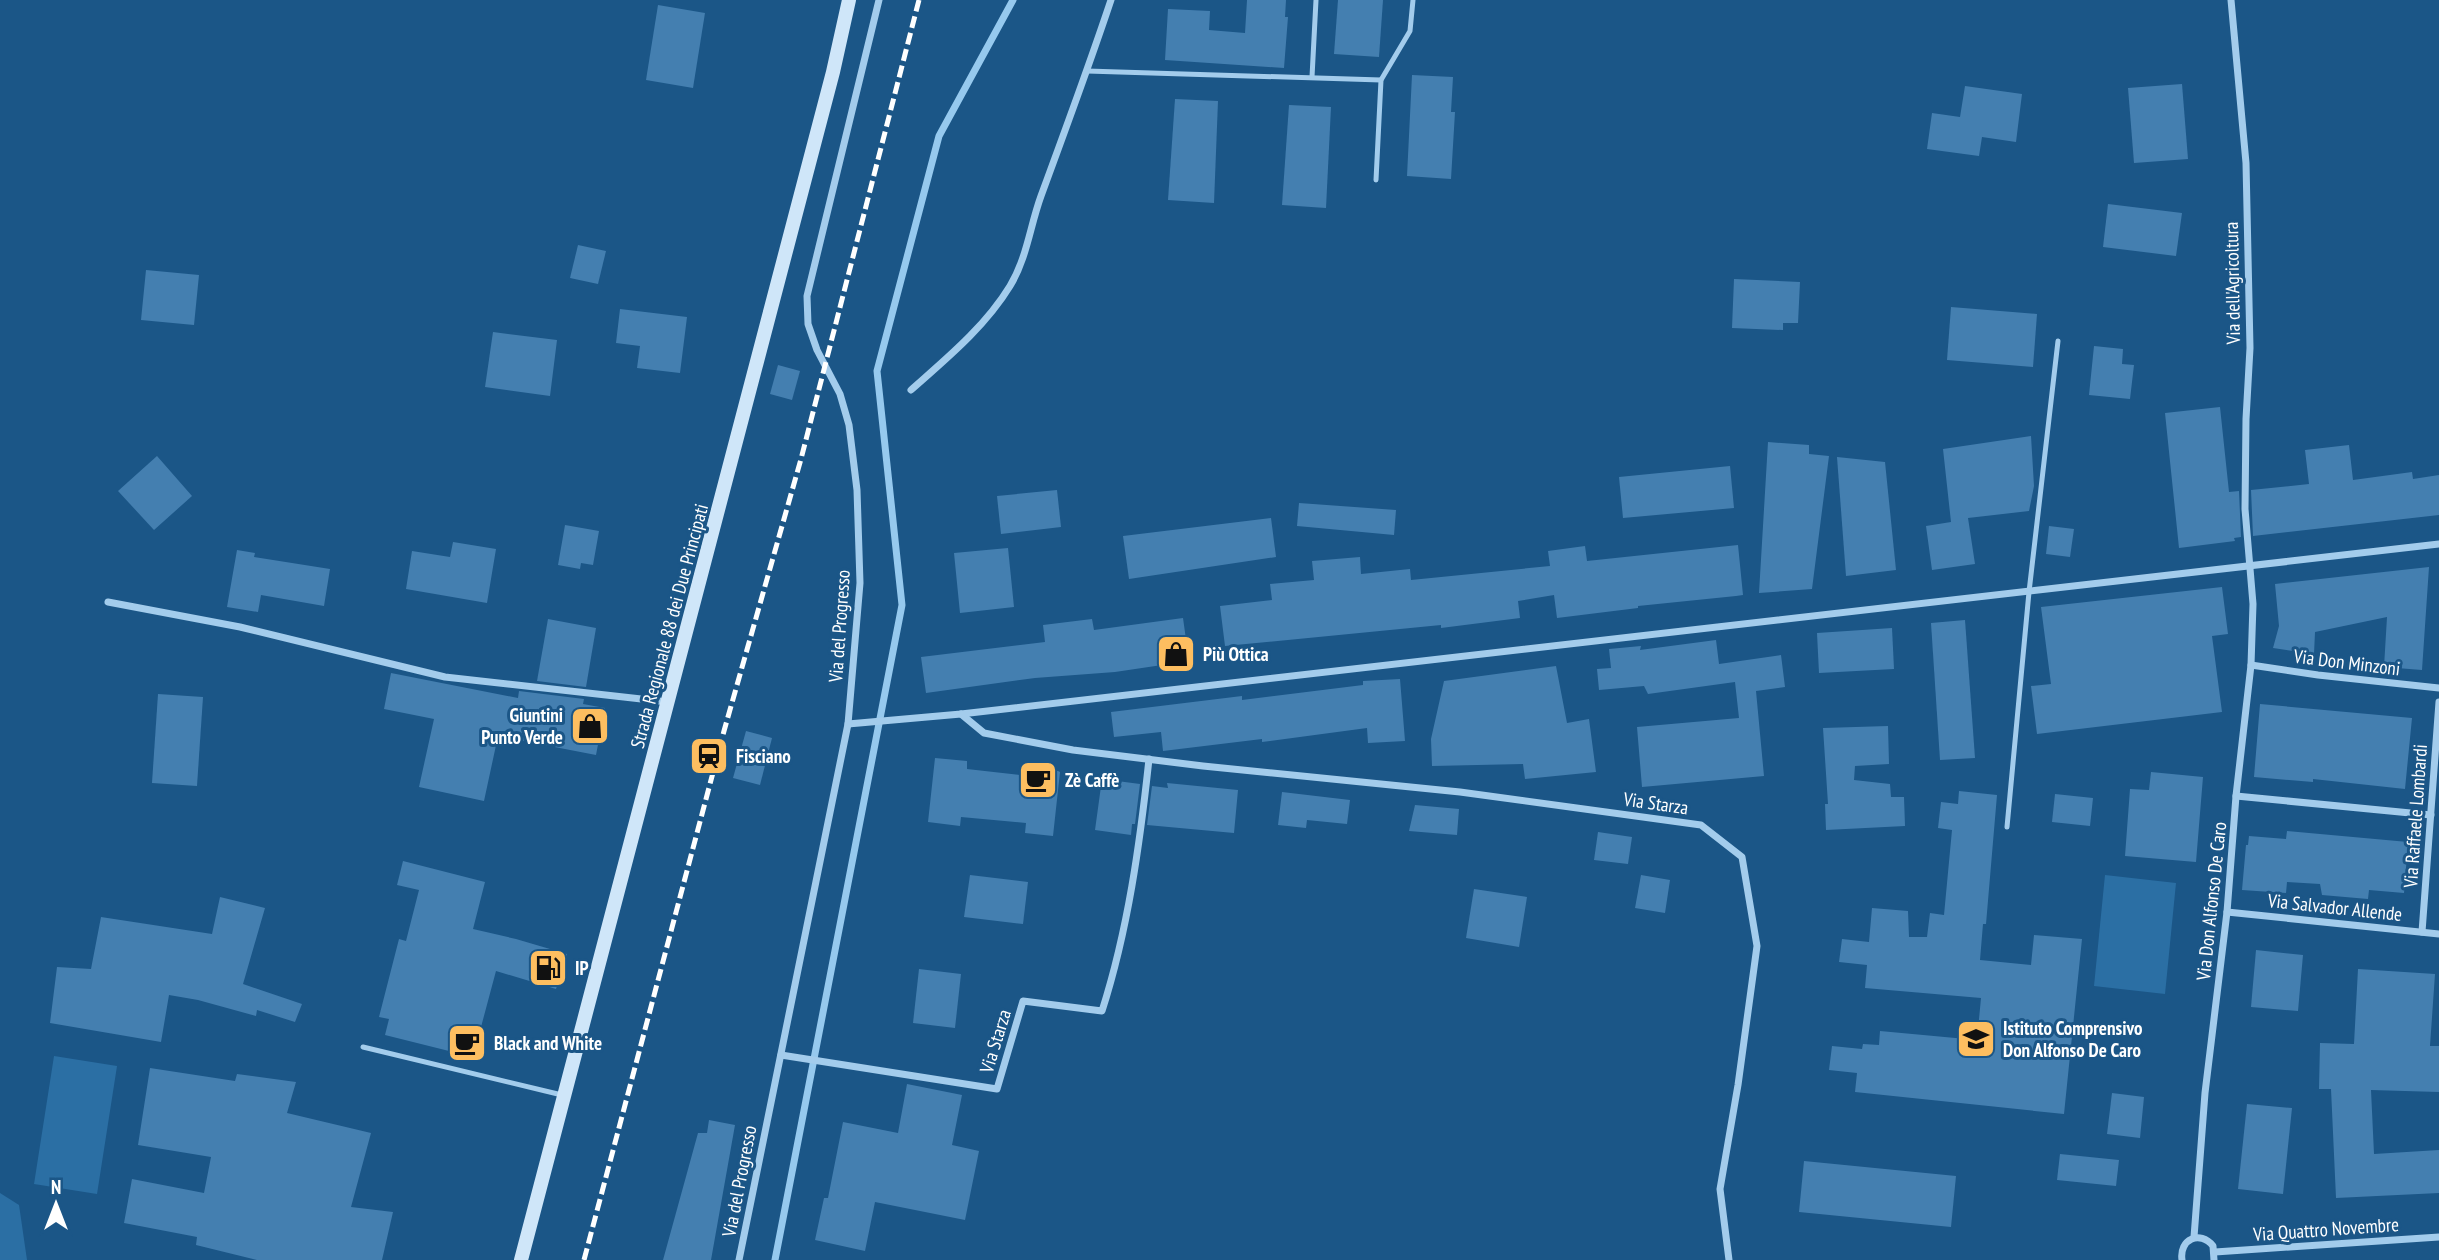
<svg xmlns="http://www.w3.org/2000/svg" width="2439" height="1260" font-family="'PT Sans Narrow',sans-serif">
  <style>
    .green { fill: #2b6fa4 }
    .lines { fill: none; stroke-linecap: round; stroke-linejoin: round }
    .stream { stroke: #96c9ee; stroke-width: 7 }
    .building { fill: #447fb0 }
    .lane { stroke: #a3ccec; stroke-width: 5 }
    .street { stroke: #a3ccec; stroke-width: 7 }
    .secondary { stroke: #cfe6f9; stroke-width: 14 }
    .rail { stroke: #fff; stroke-width: 5; stroke-dasharray: 12 5; stroke-linecap: butt }
    .labels { text-anchor: middle; stroke-width: 6; stroke-linejoin: round; paint-order: stroke }
    .street-label { font-size: 19px; fill: #fff; stroke: #1b5687 }
    .poi-label { font-size: 19px; font-weight: bold; fill: #fff; stroke: #1b5687; text-anchor: start }
  </style>
  <rect width="100%" height="100%" fill="#1b5687"/>
  <g class="green">
    <polygon points="2105,875 2176,883 2165,994 2094,986"/>
    <polygon points="54,1056 117,1066 97,1194 34,1184"/>
    <polygon points="0,1193 19,1205 27,1260 0,1260"/>
  </g>
  <g class="lines">
    <polyline class="stream" points="775,1260 902,605 877,371 939,136 1013,0"/>
  </g>
  <g class="building">
    <polygon points="1247,0 1286,0 1285,17 1288,17 1284,68 1165,60 1168,9 1210,11 1209,30 1245,33"/>
    <polygon points="1338,0 1383,0 1379,57 1334,54"/>
    <polygon points="658,5 705,13 693,88 646,80"/>
    <polygon points="1412,75 1453,77 1451,112 1455,112 1451,179 1407,176"/>
    <polygon points="2182,84 2188,159 2134,163 2128,88"/>
    <polygon points="1965,86 2022,94 2016,142 1982,137 1979,156 1927,149 1932,113 1960,117"/>
    <polygon points="1175,99 1218,101 1214,203 1168,200"/>
    <polygon points="1289,105 1331,107 1326,208 1282,205"/>
    <polygon points="2108,204 2182,213 2176,256 2103,247"/>
    <polygon points="578,245 606,251 598,284 570,278"/>
    <polygon points="146,270 199,275 194,325 141,320"/>
    <polygon points="1734,279 1800,282 1798,323 1783,323 1783,330 1732,328"/>
    <polygon points="1951,307 2037,314 2033,367 1947,360"/>
    <polygon points="620,309 687,317 680,373 637,368 640,346 616,343"/>
    <polygon points="493,332 557,340 550,396 485,387"/>
    <polygon points="2094,346 2123,349 2122,364 2134,365 2130,399 2089,395"/>
    <polygon points="778,365 800,371 792,400 770,394"/>
    <polygon points="2220,407 2229,492 2239,491 2241,537 2234,538 2235,541 2179,548 2165,413"/>
    <polygon points="2031,436 2034,486 2029,511 1968,518 1975,564 1932,570 1926,526 1951,522 1943,449"/>
    <polygon points="1768,442 1809,445 1809,454 1829,456 1812,589 1759,593"/>
    <polygon points="2349,445 2353,480 2412,472 2413,479 2439,475 2439,515 2253,536 2251,490 2309,484 2305,450"/>
    <polygon points="157,456 192,496 154,530 118,491"/>
    <polygon points="1837,457 1885,462 1896,570 1846,576"/>
    <polygon points="1730,466 1734,508 1623,518 1619,477"/>
    <polygon points="1057,490 1061,527 1001,534 997,496"/>
    <polygon points="1299,503 1396,510 1394,535 1297,526"/>
    <polygon points="1271,518 1276,557 1129,579 1123,536"/>
    <polygon points="565,525 599,531 593,565 581,563 580,569 558,565"/>
    <polygon points="2049,526 2074,529 2070,557 2046,554"/>
    <polygon points="453,542 496,549 487,603 406,589 412,551 450,557"/>
    <polygon points="1738,545 1743,595 1736,596 1638,606 1638,608 1557,618 1554,595 1518,601 1520,618 1441,628 1441,625 1225,646 1220,606 1272,600 1270,584 1314,580 1312,561 1360,557 1361,574 1410,569 1411,580 1550,566 1548,551 1585,546 1587,561"/>
    <polygon points="1008,548 1014,607 960,613 954,553"/>
    <polygon points="237,550 255,553 254,557 330,569 324,606 261,595 258,612 227,607"/>
    <polygon points="2429,567 2422,670 2384,667 2387,617 2315,632 2314,654 2273,648 2279,626 2275,584"/>
    <polygon points="2222,587 2228,634 2212,636 2222,712 2037,734 2031,686 2051,684 2041,607"/>
    <polygon points="1183,618 1189,661 1115,672 1035,678 926,693 921,657 1045,642 1043,625 1092,619 1094,630"/>
    <polygon points="548,619 596,628 586,687 537,681"/>
    <polygon points="1965,620 1975,758 1940,760 1931,623"/>
    <polygon points="1892,628 1894,669 1819,673 1817,633"/>
    <polygon points="1716,640 1719,664 1781,655 1785,687 1756,691 1764,776 1642,787 1637,727 1739,718 1735,682 1648,694 1644,686 1599,690 1597,669 1611,668 1609,649 1641,646 1640,650"/>
    <polygon points="1556,666 1567,723 1589,719 1596,772 1525,779 1523,764 1432,766 1431,739 1444,681"/>
    <polygon points="391,673 518,698 519,691 584,699 583,704 605,708 596,755 498,736 484,801 419,787 434,719 384,709"/>
    <polygon points="1400,679 1405,741 1368,743 1367,728 1262,742 1262,739 1163,751 1161,732 1114,737 1111,712 1242,696 1242,700 1363,685 1363,681"/>
    <polygon points="158,694 203,697 197,786 152,783"/>
    <polygon points="2260,704 2412,718 2405,789 2313,779 2313,782 2254,777"/>
    <polygon points="1888,726 1889,764 1855,766 1854,780 1890,784 1891,797 1904,797 1905,826 1826,830 1825,804 1828,804 1823,728"/>
    <polygon points="746,731 772,738 760,785 733,778"/>
    <polygon points="935,758 967,761 967,769 1028,776 1029,768 1058,771 1060,772 1053,836 1025,833 1026,823 961,817 960,826 928,822"/>
    <polygon points="2151,772 2203,777 2196,862 2125,856 2130,789 2149,790"/>
    <polygon points="1102,779 1140,784 1135,824 1132,824 1131,835 1095,830"/>
    <polygon points="1167,783 1238,790 1234,833 1147,825 1152,786 1168,788"/>
    <polygon points="1959,791 1997,795 1986,924 1983,924 1980,960 2031,965 2034,935 2082,939 2064,1114 1855,1092 1857,1073 1829,1070 1832,1046 1862,1049 1863,1044 1879,1045 1880,1031 1977,1040 1981,998 1865,988 1867,965 1839,962 1842,939 1869,942 1872,908 1908,911 1909,937 1927,937 1930,913 1944,915 1952,830 1938,828 1941,802 1958,804"/>
    <polygon points="1282,792 1350,800 1347,824 1307,820 1306,828 1278,825"/>
    <polygon points="2055,794 2093,798 2090,826 2052,822"/>
    <polygon points="1415,805 1459,809 1457,835 1409,831"/>
    <polygon points="2287,831 2408,842 2404,893 2369,890 2368,899 2322,895 2320,884 2287,882 2286,893 2242,890 2246,845 2248,845 2249,836 2286,839"/>
    <polygon points="1598,832 1632,837 1628,864 1594,860"/>
    <polygon points="403,861 485,882 473,929 516,939 567,954 556,989 496,971 473,1057 385,1035 389,1019 379,1017 399,939 406,941 419,890 397,885"/>
    <polygon points="970,875 1028,882 1023,924 964,917"/>
    <polygon points="1641,875 1670,880 1665,913 1635,908"/>
    <polygon points="1474,889 1527,897 1519,947 1466,938"/>
    <polygon points="220,897 265,908 243,984 302,1004 295,1022 257,1010 256,1016 198,1000 169,995 161,1042 50,1023 57,967 91,969 101,917 212,934"/>
    <polygon points="2256,950 2303,955 2298,1011 2251,1007"/>
    <polygon points="919,969 961,974 955,1028 913,1023"/>
    <polygon points="2358,969 2435,974 2430,1046 2439,1046 2439,1092 2371,1090 2374,1154 2439,1150 2439,1193 2336,1198 2331,1089 2319,1089 2320,1043 2354,1044"/>
    <polygon points="150,1068 235,1081 237,1074 296,1082 287,1113 371,1133 351,1207 393,1212 382,1260 257,1260 196,1245 197,1237 124,1223 132,1179 204,1193 211,1157 138,1145"/>
    <polygon points="907,1084 962,1095 952,1145 979,1151 965,1220 875,1202 865,1251 815,1240 824,1198 828,1198 843,1122 898,1133"/>
    <polygon points="2112,1093 2144,1097 2140,1138 2107,1134"/>
    <polygon points="2247,1104 2292,1108 2283,1194 2238,1189"/>
    <polygon points="709,1120 735,1125 711,1260 663,1260 698,1133 707,1133"/>
    <polygon points="2060,1154 2119,1160 2116,1186 2057,1180"/>
    <polygon points="1804,1161 1956,1176 1951,1227 1799,1212"/>
  </g>
  <g class="lines">
    <g class="lane">
      <polyline points="1087,71 1381,80"/>
      <polyline points="1312,77 1316,0"/>
      <polyline points="1376,180 1381,80 1410,31 1413,0"/>
      <polyline points="2007,827 2029,592 2058,341"/>
      <polyline points="363,1047 562,1095"/>
    </g>
    <g class="street">
      <path d="M911,390C946,359 985,327 1010,286C1027,258 1030,226 1041,196C1065,131 1089,66 1111,0"/>
      <polyline points="108,602 240,627 445,677 668,702"/>
      <polyline points="2251,665 2318,675 2439,688"/>
      <polyline points="961,714 984,733 1073,750 1203,766 1460,792 1701,825 1742,857 1757,946 1738,1085 1720,1189 1729,1260"/>
      <polyline points="848,724 961,714 2439,544"/>
      <polyline points="2236,796 2431,815"/>
      <polyline points="2227,912 2439,934"/>
      <polyline points="2422,932 2439,702"/>
      <path d="M781,1055L997,1089L1023,1001L1102,1011C1128,930 1140,843 1149,759"/>
      <polyline points="2194,1237 2205,1093 2227,912 2236,796 2251,665 2253,604 2245,509 2246,419 2250,348 2246,163 2231,0"/>
      <polyline points="2215,1252 2439,1237"/>
      <polyline points="739,1260 848,724 860,583 857,490 849,425 840,394 817,350 808,324 807,296 879,0"/>
      <path d="M2182,1260C2179,1239 2200,1230 2213,1246L2214,1260"/>
    </g>
    <polyline class="secondary" points="521,1260 833,72 849,0"/>
    <polyline class="rail" points="584,1260 724,731 801,459 919,0"/>
  </g>
  <defs>
    <g id="shop-square" transform="scale(2.0125)"><rect x="-9" y="-9" width="18" height="18" rx="4" fill="#fdbe60" stroke="#1b5687"/><path d="M-5-2.5h2.3a2.7 3.5 0 0 1 5.4 0H5L5.5 6h-11ZM-1.5-2.5h3a1.5 2.3 0 0 0-3 0Z" fill="#111"/></g>
    <g id="station-square" transform="scale(2.0125)"><rect x="-9" y="-9" width="18" height="18" rx="4" fill="#fdbe60" stroke="#1b5687"/><path d="M-3-6H3Q5-6 5-4V2Q5 4 3 4L4.5 6H3L1.5 4h-3L-3 6H-4.5L-3 4Q-5 4-5 2V-4Q-5-6-3-6ZM-3.5-4v3h7v-3ZM-3.5 1v1.5H-2V1ZM2 1v1.5H3.5V1Z" fill="#111"/></g>
    <g id="cafe-square" transform="scale(2.0125)"><rect x="-9" y="-9" width="18" height="18" rx="4" fill="#fdbe60" stroke="#1b5687"/><path d="M-5.5-4.5H6V0H3Q3 3.5 0 3.5H-2.5Q-5.5 3.5-5.5 0ZM3-3.2v2h1.7v-2ZM-6 4.5H4V6H-6Z" fill="#111"/></g>
    <g id="fuel-square" transform="scale(2.0125)"><rect x="-9" y="-9" width="18" height="18" rx="4" fill="#fdbe60" stroke="#1b5687"/><path d="M-5.5-6h7V0h2V4h1.3V-2.5L3-4.5l.8-.8L6-3V5H2.5V1h-1V6h-7ZM-4.2-4.7v3.2H.2V-4.7Z" fill="#111"/></g>
    <g id="school-square" transform="scale(2.0125)"><rect x="-9" y="-9" width="18" height="18" rx="4" fill="#fdbe60" stroke="#1b5687"/><path d="M0-5L7-2L0 1L-7-2ZM-4 1L0 2.5L4 1V4Q0 6-4 4Z" fill="#111"/></g>
  </defs>
  <g fill-rule="evenodd">
    <use href="#shop-square" x="1176" y="654"/>
    <use href="#shop-square" x="590" y="726"/>
    <use href="#station-square" x="709" y="756"/>
    <use href="#cafe-square" x="1038" y="780"/>
    <use href="#fuel-square" x="548" y="968"/>
    <use href="#school-square" x="1976" y="1039"/>
    <use href="#cafe-square" x="467" y="1043"/>
  </g>
  <g class="labels">
    <g class="street-label">
      <text transform="translate(2232 283) rotate(-91)" y="7">Via dell'Agricoltura</text>
      <text transform="translate(669 626) rotate(-75)" y="7">Strada Regionale 88 dei Due Principati</text>
      <text transform="translate(839 626) rotate(-86)" y="7">Via del Progresso</text>
      <text transform="translate(2347 662) rotate(7)" y="7">Via Don Minzoni</text>
      <text transform="translate(1656 803) rotate(8)" y="7">Via Starza</text>
      <text transform="translate(2415 816) rotate(-86)" y="7">Via Raffaele Lombardi</text>
      <text transform="translate(2211 901) rotate(-84)" y="7">Via Don Alfonso De Caro</text>
      <text transform="translate(2335 907) rotate(6)" y="7">Via Salvador Allende</text>
      <text transform="translate(995 1041) rotate(-73)" y="7">Via Starza</text>
      <text transform="translate(739 1181) rotate(-79)" y="7">Via del Progresso</text>
      <text transform="translate(2326 1229) rotate(-4)" y="7">Via Quattro Novembre</text>
    </g>
    <g class="poi-label">
      <text x="1203" y="661">Più Ottica</text>
      <text x="563" y="722" text-anchor="end">Giuntini<tspan x="563" dy="22">Punto Verde</tspan></text>
      <text x="736" y="763">Fisciano</text>
      <text x="1065" y="787">Zè Caffè</text>
      <text x="575" y="975">IP</text>
      <text x="2003" y="1035">Istituto Comprensivo<tspan x="2003" dy="22">Don Alfonso De Caro</tspan></text>
      <text x="494" y="1050">Black and White</text>
    </g>
  </g>
  <g transform="translate(56 1204)" stroke="#1b5687" stroke-width="5" paint-order="stroke">
  <path d="M0-5L12 26L0 18L-12 26Z" fill="#ffffff"/>
  <text y="-10" font-size="19" font-weight="bold" text-anchor="middle" fill="#ffffff">N</text>
  </g>
</svg>
